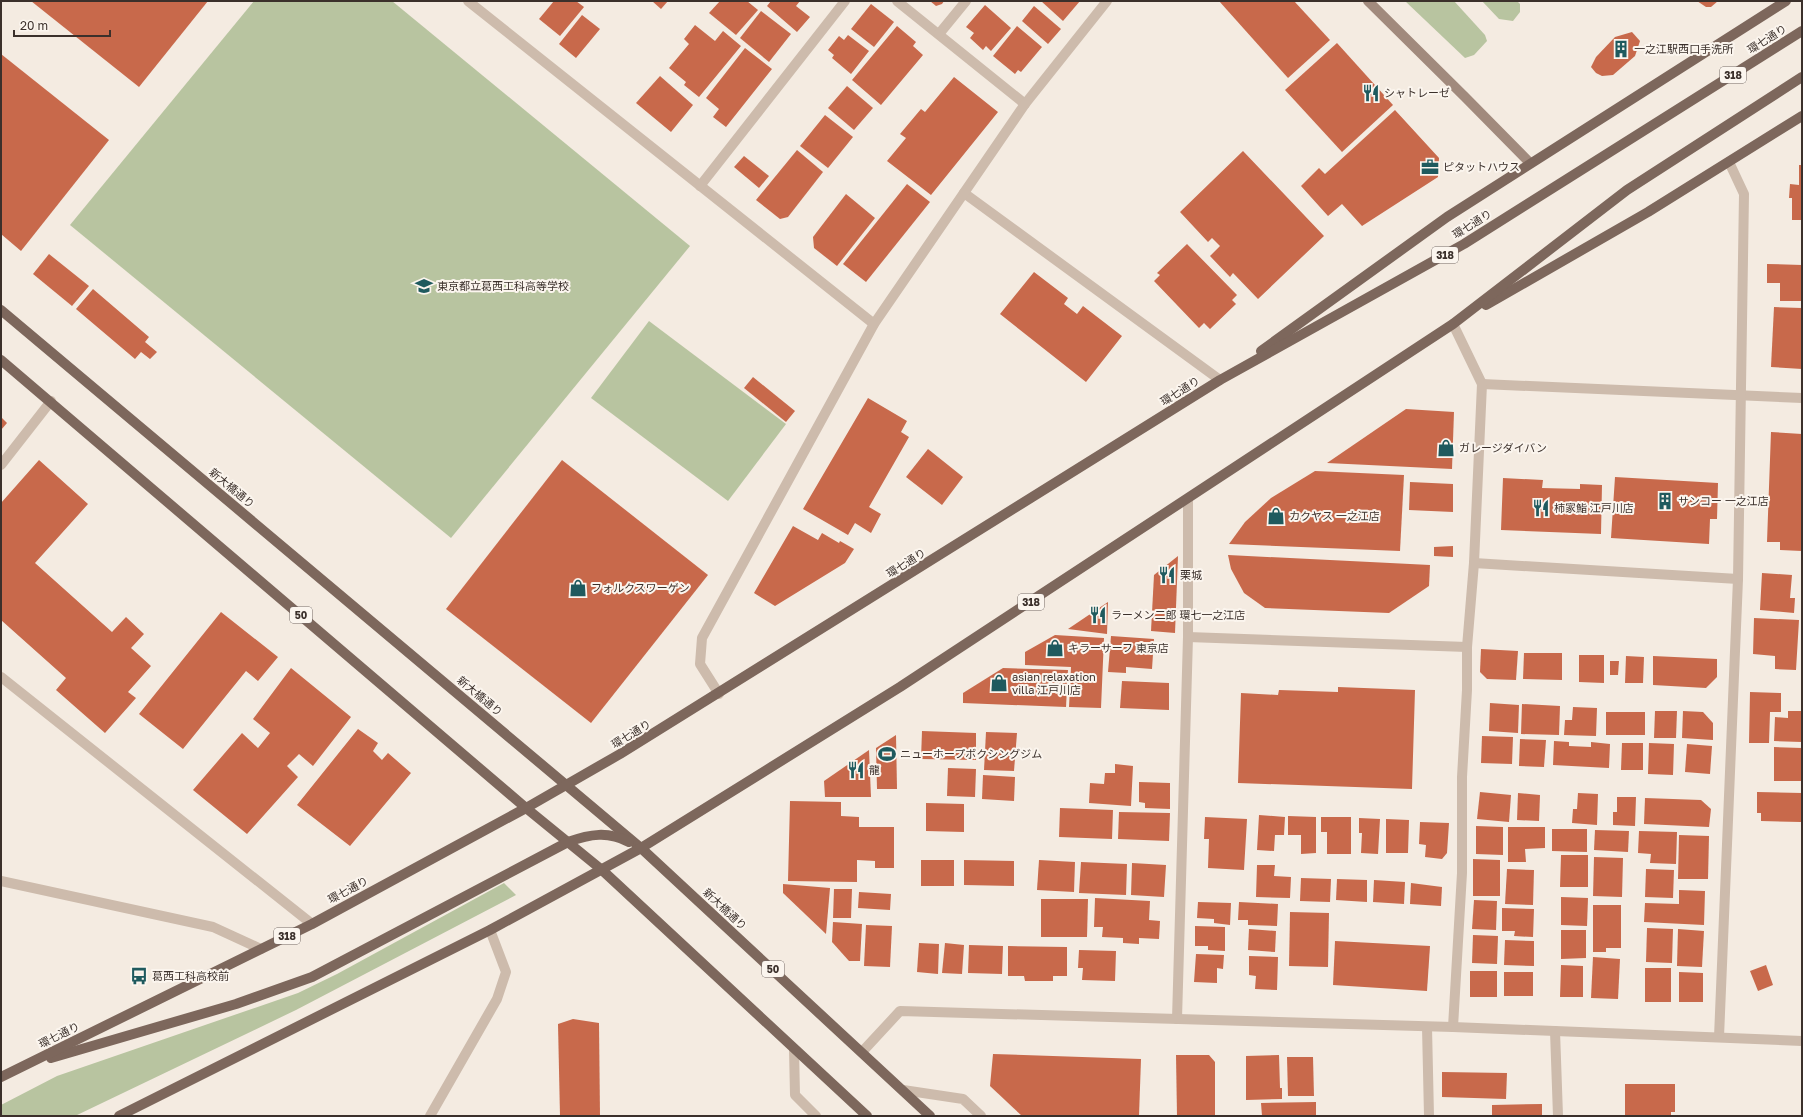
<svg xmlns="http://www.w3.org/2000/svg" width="1803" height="1117" font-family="'Golos Text','Noto Sans JP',sans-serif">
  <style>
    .green { fill: #b8c4a0 }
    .building { fill: #c8694b }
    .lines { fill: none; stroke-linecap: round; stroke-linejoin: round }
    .street { stroke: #cdbbac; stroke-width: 10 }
    .secondary { stroke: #a18a7d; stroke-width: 10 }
    .primary { stroke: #7d675c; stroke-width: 10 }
    .labels { text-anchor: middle; stroke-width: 4; stroke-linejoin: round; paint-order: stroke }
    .shield { fill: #fbf5ee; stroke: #756b66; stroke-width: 1 }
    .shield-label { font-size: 10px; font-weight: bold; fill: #3b302b }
    .street-label { font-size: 11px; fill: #3b302b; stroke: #fbf5ee }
    .poi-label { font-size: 11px; fill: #3b302b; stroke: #fbf5ee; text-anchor: start }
  </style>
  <rect width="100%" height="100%" fill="#f4ebe1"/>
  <g class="green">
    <polygon points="254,1 392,1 690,246 451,538 70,225"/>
    <polygon points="1405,1 1454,1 1485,35 1487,41 1474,55 1465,58"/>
    <polygon points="1482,1 1517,1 1520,4 1520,12 1513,21 1499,19"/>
    <polygon points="649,321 786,424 728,501 591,398"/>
    <polygon points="504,883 516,895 296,1010 75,1116 1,1116 1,1105 57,1076 298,993 337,974"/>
  </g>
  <g class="building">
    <polygon points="31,1 208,1 139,87"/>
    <polygon points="554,1 576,1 584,7 560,36 539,19"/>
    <polygon points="652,1 668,1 661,9"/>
    <polygon points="720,1 747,1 758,10 736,35 709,13"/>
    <polygon points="771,1 800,1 796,6 810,17 797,32 767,6"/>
    <polygon points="930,1 944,1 942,4 936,6"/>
    <polygon points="1041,1 1080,1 1063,21"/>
    <polygon points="1219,1 1294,1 1330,40 1288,78"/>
    <polygon points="1697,1 1718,1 1711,7 1706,7"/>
    <polygon points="871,4 894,22 874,47 851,29"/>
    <polygon points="985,5 1011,28 991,51 986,46 983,50 970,38 974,33 966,27"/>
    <polygon points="1034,6 1061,29 1048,44 1022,21"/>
    <polygon points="761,11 791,34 769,62 740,38"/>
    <polygon points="582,15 600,29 576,58 559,44"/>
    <polygon points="695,25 715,41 723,31 741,46 699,97 684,85 686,82 669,68 689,44 684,39"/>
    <polygon points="897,26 916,42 913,46 923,55 881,105 852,80"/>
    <polygon points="1017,26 1042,47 1021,72 1018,70 1015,74 993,56"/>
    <polygon points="1632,32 1640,41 1635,56 1613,75 1602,76 1596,73 1591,67 1596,57 1615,37"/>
    <polygon points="848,35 869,51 851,74 832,58 834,55 828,50 839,36 844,40"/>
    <polygon points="1337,43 1393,105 1342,152 1285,90"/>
    <polygon points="745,48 772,69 726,127 713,117 719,109 706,98"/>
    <polygon points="1,54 109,140 21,251 1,234"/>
    <polygon points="660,76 693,105 671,132 636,103"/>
    <polygon points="954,77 998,112 931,195 887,161 906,138 900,134 921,109 925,112"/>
    <polygon points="847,86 873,108 854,130 828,108"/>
    <polygon points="1395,110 1439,158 1438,177 1362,226 1342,204 1328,216 1301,186 1319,168 1325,174"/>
    <polygon points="825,115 853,137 828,168 800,146"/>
    <polygon points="797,150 823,172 788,217 780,219 756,200"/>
    <polygon points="1243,151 1324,236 1258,299 1233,273 1230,277 1210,256 1220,246 1212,238 1208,242 1180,212"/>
    <polygon points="744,156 769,176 759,188 734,167"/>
    <polygon points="1799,165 1802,165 1802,220 1792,220 1792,198 1789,198 1790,184 1799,185"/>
    <polygon points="907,184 930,202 866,282 843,264"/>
    <polygon points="846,194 875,218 837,266 814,248 813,237"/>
    <polygon points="1187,244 1237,295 1232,300 1236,304 1210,329 1204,323 1199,328 1154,281 1160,275 1157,273"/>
    <polygon points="49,254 89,286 72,306 33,274"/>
    <polygon points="1767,264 1802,265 1802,301 1780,301 1780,283 1767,283"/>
    <polygon points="1034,272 1068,298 1064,304 1077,314 1083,306 1122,336 1086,382 1000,314"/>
    <polygon points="93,289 149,337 145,342 157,352 150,359 141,352 135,359 76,309"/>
    <polygon points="1774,307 1802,308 1802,369 1771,367"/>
    <polygon points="753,377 795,411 786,422 744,388"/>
    <polygon points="868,398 907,421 901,432 909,437 869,507 881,514 871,533 855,523 848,535 803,509"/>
    <polygon points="1406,409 1454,412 1452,469 1327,463"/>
    <polygon points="1,417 7,423 1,430"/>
    <polygon points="1771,432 1802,434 1802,551 1780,550 1780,542 1767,542"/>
    <polygon points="928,449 963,477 942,505 906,477"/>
    <polygon points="39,460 88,504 35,563 112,632 126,617 144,634 131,648 151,666 128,692 136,698 105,733 56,690 66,678 1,620 1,503"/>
    <polygon points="562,460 708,575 591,723 446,609"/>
    <polygon points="1315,471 1404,475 1400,551 1229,544 1245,522 1271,498"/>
    <polygon points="1615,477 1718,483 1717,519 1710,519 1709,544 1611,538"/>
    <polygon points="1503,478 1543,480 1542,488 1580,489 1580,484 1602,485 1601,534 1501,530"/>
    <polygon points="1410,482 1453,484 1453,512 1409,510"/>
    <polygon points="793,526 818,540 822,533 839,543 840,541 854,549 845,563 775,606 754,593"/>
    <polygon points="1453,546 1453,557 1434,556 1434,547"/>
    <polygon points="1228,555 1430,565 1429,586 1389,613 1265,608 1244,593 1231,569"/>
    <polygon points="1178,556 1175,633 1151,631 1154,575"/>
    <polygon points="1762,573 1792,575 1790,598 1795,598 1794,613 1760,610"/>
    <polygon points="1108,602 1107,634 1068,629"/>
    <polygon points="221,612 278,657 258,681 246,671 183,749 139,714"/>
    <polygon points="1754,618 1799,620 1796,670 1775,669 1775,656 1753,654"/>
    <polygon points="1055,635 1104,638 1101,708 1069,707 1071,667 1025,665 1025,652"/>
    <polygon points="1111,636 1154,639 1152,669 1126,667 1126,673 1108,672"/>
    <polygon points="1481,649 1518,651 1516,680 1487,679 1480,672"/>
    <polygon points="1524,653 1562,653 1562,680 1523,679"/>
    <polygon points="1579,655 1604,655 1604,683 1579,682"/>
    <polygon points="1626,656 1644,657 1643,683 1625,683"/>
    <polygon points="1653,656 1717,659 1717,677 1706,688 1653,685"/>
    <polygon points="1610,661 1619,661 1618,675 1610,675"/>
    <polygon points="291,668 351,717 313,766 299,754 287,766 298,777 247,834 193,790 242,733 258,748 270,733 253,719"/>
    <polygon points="1003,668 1068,670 1066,707 963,703 963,693"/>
    <polygon points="1122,681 1169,683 1169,710 1120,708"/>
    <polygon points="1338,687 1415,690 1412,789 1238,783 1241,693 1278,695 1279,690 1338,692"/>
    <polygon points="1750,692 1781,693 1781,712 1770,712 1769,743 1749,743"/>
    <polygon points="1490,703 1519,705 1518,733 1489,731"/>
    <polygon points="1522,704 1560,706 1559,735 1521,734"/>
    <polygon points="1573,707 1597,708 1596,736 1564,735 1565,720 1572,720"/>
    <polygon points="1655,711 1677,711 1676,738 1654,738"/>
    <polygon points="1683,711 1703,712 1713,723 1713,740 1682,738"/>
    <polygon points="1788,711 1802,711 1802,742 1774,741 1775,717 1788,718"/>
    <rect x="1606" y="712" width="39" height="23"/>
    <polygon points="358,729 378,743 373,751 382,760 388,753 411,773 350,846 297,805"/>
    <polygon points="922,731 976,733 976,760 921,759"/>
    <polygon points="986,732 1017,733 1014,771 984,770"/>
    <polygon points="896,735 897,789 877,789 876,748"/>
    <polygon points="1482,736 1513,737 1512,764 1481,763"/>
    <polygon points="1520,739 1546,740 1544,767 1519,766"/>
    <polygon points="1554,741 1569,742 1569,746 1591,747 1591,742 1610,744 1609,768 1553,765"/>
    <polygon points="1622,743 1643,743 1643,770 1621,770"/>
    <polygon points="1649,743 1674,744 1673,775 1648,774"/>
    <polygon points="1687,744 1712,746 1710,774 1685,772"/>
    <polygon points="1774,747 1802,748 1802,781 1774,781"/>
    <polygon points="869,750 871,797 825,797 824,781"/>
    <polygon points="1115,764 1133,766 1131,806 1089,803 1090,783 1104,784 1105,773 1115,773"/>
    <polygon points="948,768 976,769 975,797 947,796"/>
    <polygon points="983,775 1015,777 1014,801 982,799"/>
    <polygon points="1139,782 1170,783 1170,809 1145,808 1145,803 1139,802"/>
    <polygon points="1480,792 1511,795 1509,822 1477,819"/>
    <polygon points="1757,792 1802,793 1801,822 1761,821 1761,813 1757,813"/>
    <polygon points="1518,793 1540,795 1539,821 1517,820"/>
    <polygon points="1578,793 1598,794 1597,825 1572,823 1573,809 1577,809"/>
    <polygon points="1617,797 1636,797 1635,826 1613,825 1613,812 1617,812"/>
    <polygon points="1645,798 1701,800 1711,809 1709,827 1644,824"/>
    <polygon points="790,801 841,802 841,816 859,817 859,827 894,827 894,868 875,868 875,861 857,860 857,882 788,881"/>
    <polygon points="926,803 964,804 964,832 926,831"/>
    <polygon points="1060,808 1113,810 1112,839 1059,837"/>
    <polygon points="1119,812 1170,813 1169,841 1118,839"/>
    <polygon points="1259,815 1285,817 1284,835 1275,835 1274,851 1257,850"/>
    <polygon points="1288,816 1316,817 1316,853 1301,854 1301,835 1288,835"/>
    <polygon points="1205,817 1247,819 1244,870 1208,868 1209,839 1204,839"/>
    <polygon points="1321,817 1351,817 1351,854 1327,854 1327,832 1321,832"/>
    <polygon points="1359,818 1380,819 1378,854 1361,853 1362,833 1359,833"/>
    <polygon points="1386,819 1409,820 1408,853 1386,853"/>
    <polygon points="1420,822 1449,823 1447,853 1442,859 1425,857 1426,845 1419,844"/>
    <polygon points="1476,826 1503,827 1503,855 1476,854"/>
    <polygon points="1508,827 1545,827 1545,848 1525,849 1526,862 1508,862"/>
    <polygon points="1552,829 1587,829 1587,852 1552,851"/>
    <polygon points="1595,830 1629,831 1628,852 1594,850"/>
    <polygon points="1639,831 1677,832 1676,864 1650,863 1651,854 1638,853"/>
    <polygon points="1679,835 1709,836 1708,879 1678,879"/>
    <polygon points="1561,855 1588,855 1588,887 1560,887"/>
    <polygon points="1594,857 1623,858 1622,897 1593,896"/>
    <polygon points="1473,859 1500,860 1500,896 1473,896"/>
    <rect x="921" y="860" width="33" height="26"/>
    <polygon points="964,860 1014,861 1014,886 964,885"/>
    <polygon points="1039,860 1075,862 1074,892 1037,890"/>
    <polygon points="1081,862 1127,864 1126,895 1079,893"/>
    <polygon points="1132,863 1166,865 1164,897 1131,895"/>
    <polygon points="1257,865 1275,865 1274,876 1291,877 1290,898 1256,897"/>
    <polygon points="1507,869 1534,870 1533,905 1505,904"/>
    <polygon points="1646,869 1674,870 1673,898 1645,897"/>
    <polygon points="1301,878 1331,879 1330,902 1300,901"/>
    <polygon points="1337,879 1367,880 1367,902 1336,900"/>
    <polygon points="1374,880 1405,882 1404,904 1373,902"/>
    <polygon points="1411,883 1442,887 1441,906 1410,904"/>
    <polygon points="783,884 830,888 826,934 783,893"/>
    <polygon points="834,889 852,889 851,918 833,918"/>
    <polygon points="1679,890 1705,891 1704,925 1644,922 1645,903 1679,904"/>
    <polygon points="859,892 891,894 890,910 858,908"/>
    <polygon points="1561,897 1588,898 1587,926 1561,925"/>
    <polygon points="1095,898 1150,901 1149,920 1160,921 1159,939 1139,938 1139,944 1123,943 1123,938 1102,937 1103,927 1094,927"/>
    <polygon points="1041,899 1088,899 1087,937 1041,937"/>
    <polygon points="1474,900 1497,901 1496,930 1472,929"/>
    <polygon points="1198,902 1231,903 1230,925 1214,923 1214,919 1197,918"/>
    <polygon points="1239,902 1278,904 1277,926 1248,925 1248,920 1238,920"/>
    <polygon points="1593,905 1621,905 1621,948 1606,948 1606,952 1593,952"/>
    <polygon points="1502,908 1534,909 1533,937 1514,936 1515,931 1502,931"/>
    <polygon points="1290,912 1329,913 1328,967 1289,966"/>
    <polygon points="833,922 862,924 860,961 849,961 832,942"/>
    <polygon points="866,925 892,926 890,967 864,966"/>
    <polygon points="1195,926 1225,927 1225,951 1208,950 1208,946 1195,946"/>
    <polygon points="1647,928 1673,929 1672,963 1646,962"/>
    <polygon points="1249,929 1276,931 1275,952 1248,950"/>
    <polygon points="1678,929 1704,931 1702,967 1677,966"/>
    <polygon points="1561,930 1586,930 1586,958 1561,959"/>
    <polygon points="1473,935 1498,936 1497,964 1472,963"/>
    <polygon points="1505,940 1534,941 1534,966 1504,965"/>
    <polygon points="1335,941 1430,946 1427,991 1333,985"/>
    <polygon points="919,943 939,944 938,974 917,972"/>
    <polygon points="945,943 964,945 962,974 942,973"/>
    <polygon points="969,945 1003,946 1002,974 968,973"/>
    <polygon points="1008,946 1067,947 1067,976 1053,976 1053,981 1025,981 1024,976 1008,976"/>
    <polygon points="1079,950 1116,951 1115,981 1082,980 1083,968 1078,968"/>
    <polygon points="1196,954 1224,955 1223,969 1217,968 1217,983 1194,982"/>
    <polygon points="1249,956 1278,957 1277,990 1255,989 1256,976 1249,975"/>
    <polygon points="1593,957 1620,959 1618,999 1591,998"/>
    <polygon points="1561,965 1583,966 1583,997 1560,997"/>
    <polygon points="1766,965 1773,985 1758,991 1750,971"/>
    <rect x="1645" y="968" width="26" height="34"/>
    <rect x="1470" y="971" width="27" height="26"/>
    <rect x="1504" y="972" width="29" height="24"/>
    <polygon points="1679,972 1703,973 1703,1002 1679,1002"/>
    <polygon points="573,1019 599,1023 600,1116 560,1116 558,1024"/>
    <polygon points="993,1054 1141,1059 1139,1116 1022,1116 990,1086"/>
    <polygon points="1176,1055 1209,1055 1215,1062 1215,1116 1177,1116"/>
    <polygon points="1279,1055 1280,1088 1282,1088 1282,1099 1246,1100 1246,1056"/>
    <polygon points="1287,1057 1313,1057 1314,1096 1288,1096"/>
    <polygon points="1442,1072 1507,1073 1506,1099 1442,1097"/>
    <polygon points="1625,1084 1675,1084 1675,1112 1671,1112 1671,1116 1625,1116"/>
    <polygon points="1316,1102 1316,1116 1262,1116 1261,1103"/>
    <polygon points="1542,1104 1542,1116 1492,1116 1492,1105"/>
  </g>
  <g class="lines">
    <g class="street">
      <polyline points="468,1 874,324"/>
      <polyline points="897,1 1025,104"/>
      <polyline points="939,34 966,1"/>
      <polyline points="700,186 845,1"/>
      <polyline points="964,193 1220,380"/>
      <polyline points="1482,384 1802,398"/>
      <polyline points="1,465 51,401"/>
      <polyline points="1474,563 1738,579"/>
      <polyline points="1188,637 1467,647"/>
      <polyline points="1,677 312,924"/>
      <polyline points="719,694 700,664 702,638 874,324 1025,104 1107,1"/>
      <polyline points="1,881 213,927 261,949"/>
      <polyline points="1177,1019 1188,637 1188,499"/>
      <polyline points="1427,1027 1429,1116"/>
      <polyline points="1453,1027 1462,873 1462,777 1467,690 1467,647 1474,563 1482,384 1453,324"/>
      <polyline points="1555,1031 1558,1116"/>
      <polyline points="1719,1037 1738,579 1744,194 1729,162"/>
      <polyline points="794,1049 795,1095 816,1116"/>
      <polyline points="862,1052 900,1011 1453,1027 1802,1041"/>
      <polyline points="903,1090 963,1099 981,1116"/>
      <polyline points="430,1116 497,999 506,972 490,930"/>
    </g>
    <polyline class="secondary" points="1368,1 1465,97 1530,163"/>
    <g class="primary">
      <polyline points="1486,305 1648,212 1802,116"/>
      <polyline points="1,310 641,848 930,1116"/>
      <polyline points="1261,351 1447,217 1786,1"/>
      <polyline points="1,360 526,808 602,870 867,1116"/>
      <path d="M51,1058L236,1004L312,977L568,842C590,834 608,831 629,842"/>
      <polyline points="1,1077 312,924 526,808 620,754 1220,380 1464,244 1802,31"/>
      <polyline points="119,1116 490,930 641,848 900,687 1453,324 1627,190 1802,77"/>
    </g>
  </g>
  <defs>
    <g id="building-bare" transform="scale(1.38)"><path d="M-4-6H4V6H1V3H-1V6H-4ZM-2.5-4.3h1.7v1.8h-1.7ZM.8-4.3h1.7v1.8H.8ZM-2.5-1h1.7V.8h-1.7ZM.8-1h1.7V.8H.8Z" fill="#1f5a5e" stroke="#fbf5ee" stroke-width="2.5" paint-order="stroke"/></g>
    <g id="restaurant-bare" transform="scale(1.38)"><path d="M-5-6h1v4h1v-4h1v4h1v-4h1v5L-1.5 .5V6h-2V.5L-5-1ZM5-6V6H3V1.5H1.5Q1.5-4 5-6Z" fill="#1f5a5e" stroke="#fbf5ee" stroke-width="2.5" paint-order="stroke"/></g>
    <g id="office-bare" transform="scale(1.38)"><path d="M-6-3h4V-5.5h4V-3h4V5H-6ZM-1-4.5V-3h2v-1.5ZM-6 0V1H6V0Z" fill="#1f5a5e" stroke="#fbf5ee" stroke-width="2.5" paint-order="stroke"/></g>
    <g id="school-bare" transform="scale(1.38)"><path d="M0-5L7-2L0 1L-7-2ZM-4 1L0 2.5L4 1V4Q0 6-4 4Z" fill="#1f5a5e" stroke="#fbf5ee" stroke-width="2.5" paint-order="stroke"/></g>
    <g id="shop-bare" transform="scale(1.38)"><path d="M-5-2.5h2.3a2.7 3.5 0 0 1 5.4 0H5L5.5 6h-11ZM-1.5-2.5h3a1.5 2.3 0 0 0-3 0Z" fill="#1f5a5e" stroke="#fbf5ee" stroke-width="2.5" paint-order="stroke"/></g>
    <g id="stadium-bare" transform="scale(1.38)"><path d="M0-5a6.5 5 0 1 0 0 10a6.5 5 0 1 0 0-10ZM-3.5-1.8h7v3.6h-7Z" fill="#1f5a5e" stroke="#fbf5ee" stroke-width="2.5" paint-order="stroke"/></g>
    <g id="bus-bare" transform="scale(1.38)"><path d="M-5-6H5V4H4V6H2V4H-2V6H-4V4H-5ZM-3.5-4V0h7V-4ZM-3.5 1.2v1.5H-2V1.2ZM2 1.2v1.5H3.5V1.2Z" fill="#1f5a5e" stroke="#fbf5ee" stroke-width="2.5" paint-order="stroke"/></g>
  </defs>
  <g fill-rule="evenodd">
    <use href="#building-bare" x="1621" y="49"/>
    <use href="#restaurant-bare" x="1371" y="93"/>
    <use href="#office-bare" x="1430" y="167"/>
    <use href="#school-bare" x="424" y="286"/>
    <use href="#shop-bare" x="1446" y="448"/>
    <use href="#building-bare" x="1665" y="501"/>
    <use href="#restaurant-bare" x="1541" y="508"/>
    <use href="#shop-bare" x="1276" y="516"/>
    <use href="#restaurant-bare" x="1167" y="575"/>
    <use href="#shop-bare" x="578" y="588"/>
    <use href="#restaurant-bare" x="1098" y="615"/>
    <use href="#shop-bare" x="1055" y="648"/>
    <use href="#shop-bare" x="999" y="683"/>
    <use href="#stadium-bare" x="887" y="754"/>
    <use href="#restaurant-bare" x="856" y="770"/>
    <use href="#bus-bare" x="139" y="976"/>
  </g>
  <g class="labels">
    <g class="shield">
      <rect x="1720" y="67" width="26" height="16" rx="3"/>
      <rect x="1432" y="247" width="26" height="16" rx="3"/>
      <rect x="1018" y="594" width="26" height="16" rx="3"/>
      <rect x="290" y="607" width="22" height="16" rx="3"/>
      <rect x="274" y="928" width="26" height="16" rx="3"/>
      <rect x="762" y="961" width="22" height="16" rx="3"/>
    </g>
    <g class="shield-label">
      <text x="1733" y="79">318</text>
      <text x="1445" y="259">318</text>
      <text x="1031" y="606">318</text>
      <text x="301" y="619">50</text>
      <text x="287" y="940">318</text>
      <text x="773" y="973">50</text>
    </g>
    <g class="street-label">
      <text transform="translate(1767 39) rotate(-32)" y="4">環七通り</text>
      <text transform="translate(1472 224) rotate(-32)" y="4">環七通り</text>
      <text transform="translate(1180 391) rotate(-32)" y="4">環七通り</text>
      <text transform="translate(232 488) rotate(40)" y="4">新大橋通り</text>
      <text transform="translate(906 563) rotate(-32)" y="4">環七通り</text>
      <text transform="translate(480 696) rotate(40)" y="4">新大橋通り</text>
      <text transform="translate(631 734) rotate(-31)" y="4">環七通り</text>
      <text transform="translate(348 890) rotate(-28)" y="4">環七通り</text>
      <text transform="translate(725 909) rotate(43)" y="4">新大橋通り</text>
      <text transform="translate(59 1035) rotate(-26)" y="4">環七通り</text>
    </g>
    <g class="poi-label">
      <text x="1634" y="53">一之江駅西口手洗所</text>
      <text x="1384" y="97">シャトレーゼ</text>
      <text x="1443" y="171">ピタットハウス</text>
      <text x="437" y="290">東京都立葛西工科高等学校</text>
      <text x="1459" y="452">ガレージダイバン</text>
      <text x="1678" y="505">サンコー 一之江店</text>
      <text x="1554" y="512">柿家鮨 江戸川店</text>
      <text x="1289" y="520">カクヤス 一之江店</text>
      <text x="1180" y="579">栗城</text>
      <text x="591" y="592">フォルクスワーゲン</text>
      <text x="1111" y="619">ラーメン二郎 環七一之江店</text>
      <text x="1068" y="652">キラーサーフ 東京店</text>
      <text x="1012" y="681">asian relaxation<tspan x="1012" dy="13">villa 江戸川店</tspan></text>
      <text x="900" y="758">ニューホープボクシングジム</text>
      <text x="869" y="774">龍</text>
      <text x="152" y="980">葛西工科高校前</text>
    </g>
  </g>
  <rect width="1803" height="1117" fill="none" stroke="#3b302b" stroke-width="4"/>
  <path d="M14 30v6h96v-6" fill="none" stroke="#3b302b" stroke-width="2"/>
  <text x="20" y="30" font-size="12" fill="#3b302b" stroke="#fbf5ee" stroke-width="3" paint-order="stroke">20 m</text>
</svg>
